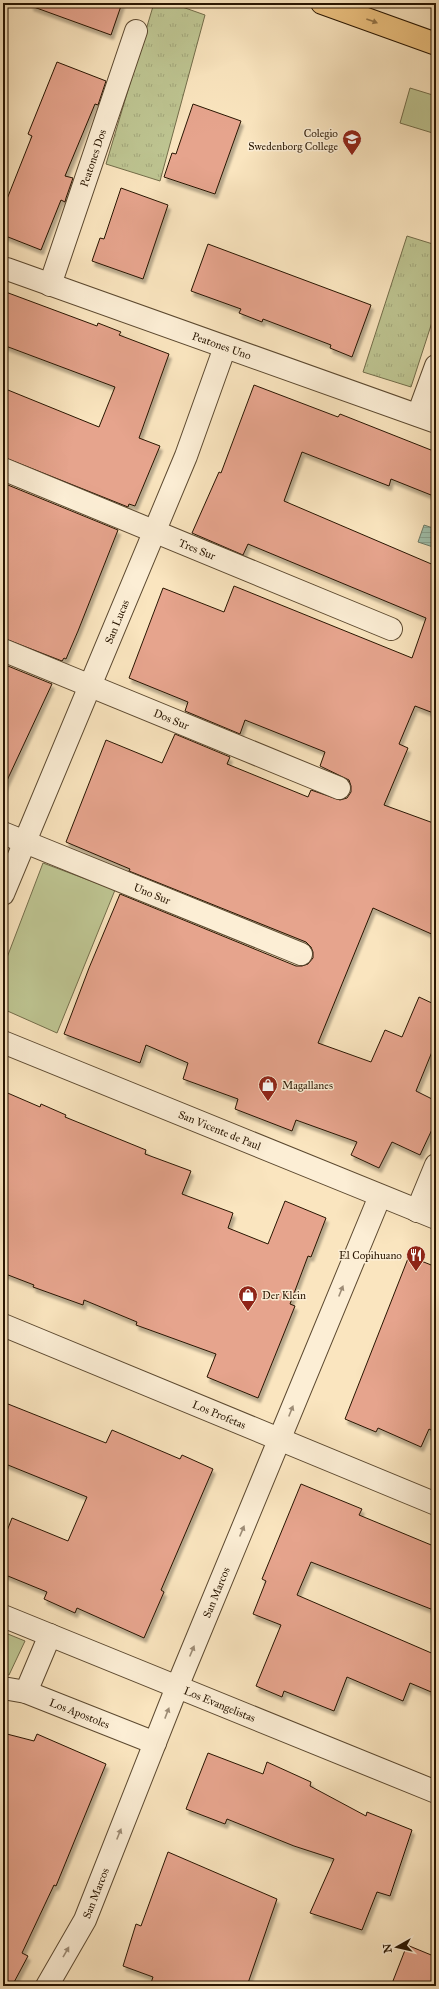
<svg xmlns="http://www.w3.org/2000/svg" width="439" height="1989" font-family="'IM FELL Great Primer',serif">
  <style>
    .green { fill: #bec592; stroke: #736d4a }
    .park { fill: url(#park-tufts); stroke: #736d4a }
    .water { fill: url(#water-rules); stroke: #6f7c68 }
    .building { fill: #e6a48d; stroke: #281501; filter: url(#shadow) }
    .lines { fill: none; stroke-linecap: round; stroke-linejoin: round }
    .minor-casing { stroke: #5c4930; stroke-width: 24 }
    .tertiary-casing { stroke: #5c4930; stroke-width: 24 }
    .primary-casing { stroke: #281501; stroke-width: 24 }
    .minor { stroke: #fceed5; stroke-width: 22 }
    .tertiary { stroke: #fceed5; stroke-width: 22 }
    .primary { stroke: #edc280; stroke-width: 22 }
    .oneway { fill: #947447 }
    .oneway2 { fill: #9d8c76 }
    .labels { text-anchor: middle; stroke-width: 3; stroke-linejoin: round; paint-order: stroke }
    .poi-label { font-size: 11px; fill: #281501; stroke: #fceed5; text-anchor: end }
    .street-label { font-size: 11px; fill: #281501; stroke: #fceed5 }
  </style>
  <defs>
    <pattern id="park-tufts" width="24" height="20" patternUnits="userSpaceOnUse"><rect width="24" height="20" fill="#bec592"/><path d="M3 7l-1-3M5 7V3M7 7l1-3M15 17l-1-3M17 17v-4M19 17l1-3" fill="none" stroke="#a3a87c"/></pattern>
    <pattern id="water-rules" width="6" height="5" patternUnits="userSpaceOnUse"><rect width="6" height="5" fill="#9fc0ac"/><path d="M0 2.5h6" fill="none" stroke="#89a492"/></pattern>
    <filter id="shadow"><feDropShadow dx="2.5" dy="4.5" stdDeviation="1" flood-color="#0004"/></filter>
  </defs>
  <rect width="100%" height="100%" fill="#fae5bf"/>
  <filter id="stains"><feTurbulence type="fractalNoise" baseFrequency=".005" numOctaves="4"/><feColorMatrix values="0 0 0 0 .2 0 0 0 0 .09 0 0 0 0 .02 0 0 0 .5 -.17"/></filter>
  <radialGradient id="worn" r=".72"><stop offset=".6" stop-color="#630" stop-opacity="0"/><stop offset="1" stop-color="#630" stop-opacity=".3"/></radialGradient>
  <g class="green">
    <polygon points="410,88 436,96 436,134 400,123"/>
    <polygon points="43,863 115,890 57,1033 3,1009 3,968"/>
    <polygon points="3,1632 25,1641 9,1675 3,1674"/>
  </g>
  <g class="park">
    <polygon points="154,3 171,3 205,15 160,181 106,164"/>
    <polygon points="407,236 436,245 436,310 411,387 363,372"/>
  </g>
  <polygon class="water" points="424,525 436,529 436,548 418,542"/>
  <g class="building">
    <polygon points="31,3 122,3 111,35 31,6"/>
    <polygon points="57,62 106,81 98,105 95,104 65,176 73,178 66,198 65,202 61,200 41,250 3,235 3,209 32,136 28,134"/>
    <polygon points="193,104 241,121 215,194 164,177 172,153 176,154"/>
    <polygon points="121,188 168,205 143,279 92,261 100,238 104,239"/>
    <polygon points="208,244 371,305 352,357 330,348 331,345 263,319 262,322 239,313 241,309 191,291"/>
    <polygon points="3,291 97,326 98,323 121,332 119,335 169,354 139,438 160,446 135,506 129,504 128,507 3,457 3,388 99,427 115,387 3,345"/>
    <polygon points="254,385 338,417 340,414 436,452 436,497 391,479 389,486 302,452 284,501 436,566 436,714 415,706 399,744 408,748 384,805 436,824 436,936 373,908 318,1043 371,1062 385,1030 402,1037 419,997 436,1005 436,1042 416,1091 436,1101 436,1121 420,1155 392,1142 379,1168 351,1155 357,1142 296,1120 292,1131 235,1109 238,1099 183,1079 188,1063 146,1045 140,1063 64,1034 89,968 120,894 296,966 302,966 308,964 313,958 313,952 311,947 306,942 129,871 130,869 66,842 106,740 162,763 175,734 230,757 227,764 308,797 311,790 340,800 347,798 351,792 351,786 349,780 320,766 325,752 245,720 240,734 185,711 188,702 129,678 163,588 224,612 234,586 412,658 426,618 248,544 243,555 192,533 219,472 221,473"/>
    <polygon points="3,483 118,530 78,631 66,659 64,658 62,661 3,638"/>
    <polygon points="3,664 52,684 3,789"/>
    <polygon points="3,1091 40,1107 41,1104 66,1115 65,1117 146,1150 145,1154 191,1171 182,1194 233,1213 228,1228 268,1244 285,1201 326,1218 311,1257 308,1256 290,1304 295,1306 258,1398 207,1377 216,1354 136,1325 137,1322 84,1300 83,1305 33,1287 34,1285 3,1273"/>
    <polygon points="409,1256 436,1267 436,1433 429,1429 421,1447 378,1428 376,1432 345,1419"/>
    <polygon points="3,1402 106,1443 112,1430 180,1459 182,1455 213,1469 161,1590 164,1592 144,1638 77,1608 75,1613 44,1599 47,1592 3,1574 3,1541 12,1518 68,1541 87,1497 3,1463"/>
    <polygon points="301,1484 362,1509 359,1515 436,1547 436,1611 311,1562 297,1595 436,1655 436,1694 410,1683 403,1701 347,1677 334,1711 284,1691 282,1697 256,1686 281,1625 253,1614 266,1581 262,1579"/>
    <polygon points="3,1733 34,1741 37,1734 106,1764 56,1886 54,1885 22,1953 28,1956 12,1986 3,1986"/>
    <polygon points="208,1753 263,1774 267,1762 311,1782 310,1786 366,1816 367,1812 412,1830 390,1896 377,1892 362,1930 310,1913 334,1859 294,1846 227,1819 225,1824 186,1809"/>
    <polygon points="168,1852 277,1899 247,1986 150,1986 153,1977 123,1966 136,1924 141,1926"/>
    <polygon points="407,1945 436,1957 436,1986 391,1986"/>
  </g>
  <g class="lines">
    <g class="minor-casing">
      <g id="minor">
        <path id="s1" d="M7,269L436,422"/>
        <path id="s2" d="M50,285L136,31"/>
        <polyline points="418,415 436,366"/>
        <path id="s3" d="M3,469L391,629"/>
        <path id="s4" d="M3,650L339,788"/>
        <path id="s5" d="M3,833L301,954"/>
        <path id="s6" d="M3,894L186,456L225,347"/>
        <polyline points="417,1211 436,1165"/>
        <path id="s7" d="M3,1325L436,1504"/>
        <path id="s8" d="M3,1616L436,1792"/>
        <path id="s9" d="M3,1688L26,1692L155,1743"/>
        <polyline points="26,1692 50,1635"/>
        <path id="s10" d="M47,1986L85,1920L177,1687L380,1196"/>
      </g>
    </g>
    <g class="tertiary-casing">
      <g id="tertiary">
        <path id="s11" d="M3,1042L436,1218"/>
      </g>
    </g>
    <g class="primary-casing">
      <polyline id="primary" points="322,3 436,44"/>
    </g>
    <use href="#minor" class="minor"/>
    <use href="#tertiary" class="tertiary"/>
    <use href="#primary" class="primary"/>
  </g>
  <defs><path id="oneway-solid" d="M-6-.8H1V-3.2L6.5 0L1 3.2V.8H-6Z"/></defs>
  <use class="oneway" href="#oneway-solid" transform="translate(372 21) rotate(20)"/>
  <g class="oneway2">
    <use href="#oneway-solid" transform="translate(341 1291) rotate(-68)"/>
    <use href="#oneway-solid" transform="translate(291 1411) rotate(-68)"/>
    <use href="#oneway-solid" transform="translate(242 1531) rotate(-67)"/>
    <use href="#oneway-solid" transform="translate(192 1651) rotate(-67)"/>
    <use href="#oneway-solid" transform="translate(167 1713) rotate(-69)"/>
    <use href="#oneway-solid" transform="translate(119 1834) rotate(-68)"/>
    <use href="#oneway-solid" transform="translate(66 1952) rotate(-60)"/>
  </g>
  <defs>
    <g id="school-pin" transform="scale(1)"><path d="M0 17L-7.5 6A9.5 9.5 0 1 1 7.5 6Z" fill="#8f2418" stroke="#fceed5"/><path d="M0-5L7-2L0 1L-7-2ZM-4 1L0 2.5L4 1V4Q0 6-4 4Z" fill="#fff"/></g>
    <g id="shop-pin" transform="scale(1)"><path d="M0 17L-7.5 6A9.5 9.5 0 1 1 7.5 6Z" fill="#8f2418" stroke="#fceed5"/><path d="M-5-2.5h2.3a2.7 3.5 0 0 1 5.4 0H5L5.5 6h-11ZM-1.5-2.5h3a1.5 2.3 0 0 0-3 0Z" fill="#fff"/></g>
    <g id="restaurant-pin" transform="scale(1)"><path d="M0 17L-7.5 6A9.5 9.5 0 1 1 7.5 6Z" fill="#8f2418" stroke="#fceed5"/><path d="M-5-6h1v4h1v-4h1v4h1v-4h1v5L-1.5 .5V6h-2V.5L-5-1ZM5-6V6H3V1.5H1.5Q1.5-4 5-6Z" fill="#fff"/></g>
  </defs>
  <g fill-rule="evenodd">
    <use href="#school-pin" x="352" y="139"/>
    <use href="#shop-pin" x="268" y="1085"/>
    <use href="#restaurant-pin" x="416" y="1255"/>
    <use href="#shop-pin" x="248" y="1295"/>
  </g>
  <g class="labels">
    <g class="poi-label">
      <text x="338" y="137">Colegio<tspan x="338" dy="13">Swedenborg College</tspan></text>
      <text x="282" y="1089" text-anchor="start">Magallanes</text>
      <text x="402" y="1259">El Copihuano</text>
      <text x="262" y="1299" text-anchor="start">Der Klein</text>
    </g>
    <g class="street-label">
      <text dy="4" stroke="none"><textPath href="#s2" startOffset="134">Peatones Dos</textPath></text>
      <text dy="4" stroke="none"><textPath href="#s1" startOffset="228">Peatones Uno</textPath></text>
      <text dy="4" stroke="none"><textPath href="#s3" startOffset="210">Tres Sur</textPath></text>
      <text dy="4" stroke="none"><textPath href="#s6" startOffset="295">San Lucas</textPath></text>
      <text dy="4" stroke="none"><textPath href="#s4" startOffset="182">Dos Sur</textPath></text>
      <text dy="4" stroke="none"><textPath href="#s5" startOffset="161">Uno Sur</textPath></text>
      <text dy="4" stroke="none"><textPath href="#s11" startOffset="234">San Vicente de Paul</textPath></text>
      <text dy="4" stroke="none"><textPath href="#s7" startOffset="234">Los Profetas</textPath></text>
      <text dy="4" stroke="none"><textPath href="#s10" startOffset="429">San Marcos</textPath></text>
      <text dy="4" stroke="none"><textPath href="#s8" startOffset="234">Los Evangelistas</textPath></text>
      <text dy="4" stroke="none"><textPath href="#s9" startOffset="81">Los Apostoles</textPath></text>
      <text dy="4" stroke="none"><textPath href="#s10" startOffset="105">San Marcos</textPath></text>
    </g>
  </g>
  <rect width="439" height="1989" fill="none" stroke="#fae5bf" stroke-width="16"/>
  <rect x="4" y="4" width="431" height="1981" fill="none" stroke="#281501" stroke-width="2"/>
  <rect x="8" y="8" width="423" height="1973" fill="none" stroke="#281501"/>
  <g transform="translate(397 1947) rotate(262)" stroke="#fceed5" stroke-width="3" paint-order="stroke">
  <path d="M0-3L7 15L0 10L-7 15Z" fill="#281501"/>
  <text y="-6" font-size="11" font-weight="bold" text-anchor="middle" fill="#281501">N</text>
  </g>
  <rect width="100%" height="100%" filter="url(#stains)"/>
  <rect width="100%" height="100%" fill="url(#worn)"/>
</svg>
